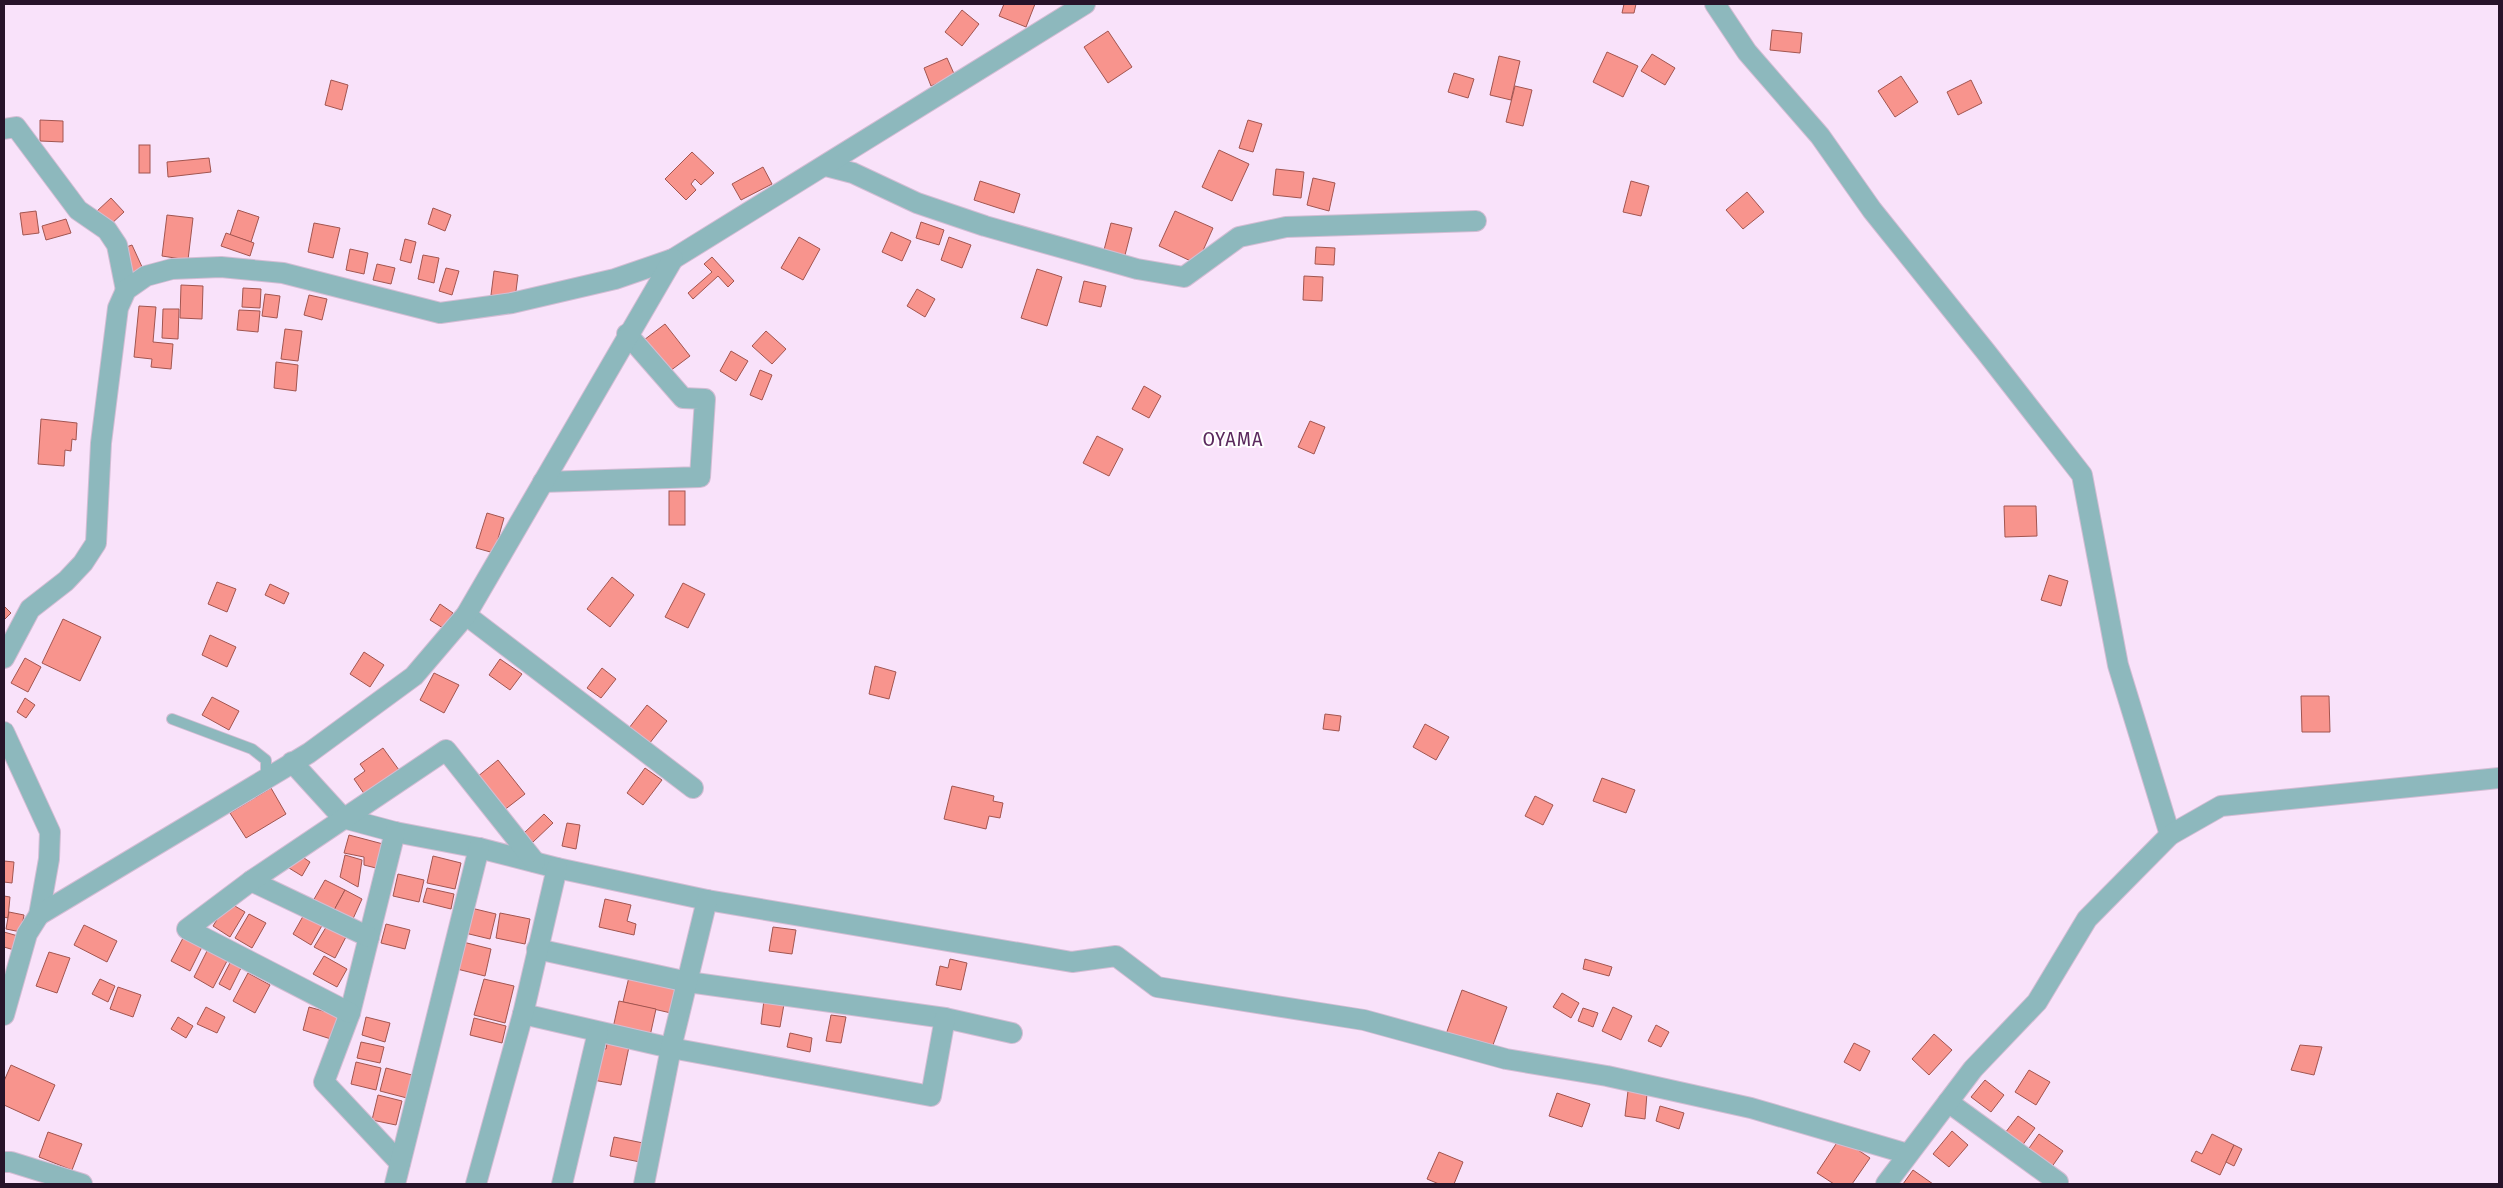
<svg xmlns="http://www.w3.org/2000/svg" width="2503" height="1188" font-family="'Fira Sans Condensed',sans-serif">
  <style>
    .building { fill: #f8948d; stroke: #a25550 }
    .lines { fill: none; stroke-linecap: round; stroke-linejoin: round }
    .lane-casing { stroke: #d3bdd4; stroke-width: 12 }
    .street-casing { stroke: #d3bdd4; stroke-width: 22 }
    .lane { stroke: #8db8bd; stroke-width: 10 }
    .street { stroke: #8db8bd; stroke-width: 20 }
    .labels { text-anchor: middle; stroke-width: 4; stroke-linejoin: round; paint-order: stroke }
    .quarter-label { font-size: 20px; letter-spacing: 1px; fill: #5b2a5e; stroke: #fff }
  </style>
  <rect width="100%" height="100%" fill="#f9e2fa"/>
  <g class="building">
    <polygon points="1004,4 1035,4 1026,27 999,16"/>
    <polygon points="1624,4 1636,4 1634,13 1622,13"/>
    <polygon points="962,10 979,24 962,46 945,32"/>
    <polygon points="1772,30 1802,33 1800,53 1770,50"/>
    <polygon points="1108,31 1132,67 1108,83 1084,47"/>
    <polygon points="1607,52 1638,66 1623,97 1593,82"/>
    <polygon points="1652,54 1675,68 1665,85 1641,71"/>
    <polygon points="1499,56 1520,61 1511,100 1490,95"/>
    <polygon points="947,58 955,76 931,86 924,68"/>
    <polygon points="1454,73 1474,79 1468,98 1448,92"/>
    <polygon points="1901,76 1918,102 1895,117 1878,91"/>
    <polygon points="331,80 348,85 342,110 325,105"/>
    <polygon points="1971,80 1982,103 1958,115 1947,92"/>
    <polygon points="1515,86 1532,90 1523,126 1506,122"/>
    <polygon points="40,120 63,121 63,142 40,141"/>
    <polygon points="1248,120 1262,124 1253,152 1239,148"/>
    <rect x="139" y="145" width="11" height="28"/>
    <polygon points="1219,150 1249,164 1232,201 1202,187"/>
    <polygon points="692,152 714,173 701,185 695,179 691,184 696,190 686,200 665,179"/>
    <polygon points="209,158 211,172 168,177 167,162"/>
    <polygon points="763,167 772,184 741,200 732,184"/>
    <polygon points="1276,169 1304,172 1301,198 1273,195"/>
    <polygon points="1313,178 1335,183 1329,211 1307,205"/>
    <polygon points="980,181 1020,194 1014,213 974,200"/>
    <polygon points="1631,181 1649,186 1641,216 1623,212"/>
    <polygon points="1747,192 1764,212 1743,229 1726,210"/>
    <polygon points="111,198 124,212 109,226 96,212"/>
    <polygon points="433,208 451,215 445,231 428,224"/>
    <polygon points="238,210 259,217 251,242 230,235"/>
    <polygon points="36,211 39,233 23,235 20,213"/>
    <polygon points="1175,211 1213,228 1197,264 1159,246"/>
    <polygon points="167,215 193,218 188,260 162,256"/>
    <polygon points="66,219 71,233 46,240 42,226"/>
    <polygon points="921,222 944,230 939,245 916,238"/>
    <polygon points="314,223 340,228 333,258 308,252"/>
    <polygon points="1111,223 1132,228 1125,255 1104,250"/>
    <polygon points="891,232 911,241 902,261 882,252"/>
    <polygon points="226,233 254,243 250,256 221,246"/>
    <polygon points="799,237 820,249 803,280 781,268"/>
    <polygon points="949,237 971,245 962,268 941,260"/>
    <polygon points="405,239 416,242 411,263 400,260"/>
    <polygon points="132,245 143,269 128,275 118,250"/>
    <polygon points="1316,247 1335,248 1334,265 1315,264"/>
    <polygon points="350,249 368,253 364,274 346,270"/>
    <polygon points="423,255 439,258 434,283 418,279"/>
    <polygon points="712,257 734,281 728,287 718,276 693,299 688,293 712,272 704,264"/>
    <polygon points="377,264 395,268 391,284 373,280"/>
    <polygon points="446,268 459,271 452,295 439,291"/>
    <polygon points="1037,269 1062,277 1047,326 1021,318"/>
    <polygon points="494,271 518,275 515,299 491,295"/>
    <polygon points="1304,276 1323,277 1322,301 1303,300"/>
    <polygon points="1084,281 1106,286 1101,307 1079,302"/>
    <polygon points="181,285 203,286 202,319 180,318"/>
    <polygon points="243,288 261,289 260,308 242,307"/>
    <polygon points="917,289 935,299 925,317 907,306"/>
    <polygon points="265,294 280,296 277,318 262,316"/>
    <polygon points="309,295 327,299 322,320 304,315"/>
    <polygon points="139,306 156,307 153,342 173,344 171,369 151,367 152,359 134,357"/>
    <polygon points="163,309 179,309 178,339 162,338"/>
    <polygon points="239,310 260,311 258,332 237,330"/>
    <polygon points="665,324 690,356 670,371 644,340"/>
    <polygon points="285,329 302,331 298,361 281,359"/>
    <polygon points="766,331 786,349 772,364 752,346"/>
    <polygon points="731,351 748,361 736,381 720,371"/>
    <polygon points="276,362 298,365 296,391 274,388"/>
    <polygon points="760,370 772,375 762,400 750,395"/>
    <polygon points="1144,386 1161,396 1149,418 1132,409"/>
    <polygon points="41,419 77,423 76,440 72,439 71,451 65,450 64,466 38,464"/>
    <polygon points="1310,421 1325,427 1314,454 1298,447"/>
    <polygon points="1097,436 1123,449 1109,476 1083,463"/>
    <rect x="669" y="491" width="16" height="34"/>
    <polygon points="2004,506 2036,506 2037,536 2005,537"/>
    <polygon points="487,513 504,518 494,553 476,548"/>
    <polygon points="2049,575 2068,581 2061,606 2041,600"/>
    <polygon points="612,577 634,595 610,627 587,609"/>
    <polygon points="217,582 236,589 227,612 208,604"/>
    <polygon points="683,583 705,594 688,628 665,617"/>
    <polygon points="270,584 289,593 284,604 265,595"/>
    <polygon points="440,604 453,613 443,628 430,620"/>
    <polygon points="4,606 11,613 4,620"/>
    <polygon points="63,619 101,637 80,681 42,663"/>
    <polygon points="210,635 236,647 227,667 202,655"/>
    <polygon points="364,652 384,665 370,687 350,674"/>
    <polygon points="25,658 41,667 28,692 11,683"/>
    <polygon points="500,659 522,674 510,690 489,675"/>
    <polygon points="875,666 896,672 889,699 869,694"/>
    <polygon points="602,668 616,679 601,698 587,688"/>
    <polygon points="434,673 459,685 444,713 420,700"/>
    <polygon points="2301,696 2329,696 2330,732 2302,732"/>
    <polygon points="212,697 239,711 229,730 202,715"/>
    <polygon points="25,698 35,705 26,718 17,712"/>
    <polygon points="647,705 667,721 649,744 629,728"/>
    <polygon points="1325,714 1341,716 1339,731 1323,729"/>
    <polygon points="1425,724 1449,737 1436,760 1413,747"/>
    <polygon points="383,748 399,770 365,795 354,779 365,771 360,764"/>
    <polygon points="498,760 525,794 503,811 477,777"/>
    <polygon points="645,768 662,780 643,805 627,793"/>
    <polygon points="1602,778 1635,790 1626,813 1593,801"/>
    <polygon points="952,786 994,796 993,801 1003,803 1000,818 989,816 986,829 944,819"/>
    <polygon points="271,788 286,814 246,838 230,813"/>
    <polygon points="1535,796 1553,805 1543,825 1525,816"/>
    <polygon points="544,814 553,823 533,842 524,833"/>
    <polygon points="567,823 580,825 576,849 562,846"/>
    <polygon points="349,835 383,844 376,868 364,865 364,857 344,853"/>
    <polygon points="298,854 310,862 302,876 289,868"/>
    <polygon points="345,855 362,860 358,887 340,877"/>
    <polygon points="433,856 461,863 455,889 427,883"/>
    <polygon points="4,861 14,862 12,883 4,882"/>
    <polygon points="398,874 424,880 419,902 393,896"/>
    <polygon points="325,880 345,890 333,912 313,901"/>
    <polygon points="427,888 454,894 451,909 423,902"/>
    <polygon points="345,890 362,899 352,921 333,912"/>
    <polygon points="4,896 10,897 8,918 4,917"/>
    <polygon points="605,899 631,905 627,921 636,924 634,935 599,927"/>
    <polygon points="228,902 245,912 230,937 213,926"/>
    <polygon points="471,908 496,914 490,939 465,933"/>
    <polygon points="306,911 324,922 311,945 293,934"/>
    <polygon points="9,912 24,915 21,932 6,929"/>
    <polygon points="500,913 530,919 525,944 496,938"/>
    <polygon points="249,914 266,923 252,948 235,938"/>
    <polygon points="328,924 348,933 335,958 314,947"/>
    <polygon points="386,924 410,930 405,949 381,943"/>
    <polygon points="84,925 117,941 107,962 74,945"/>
    <polygon points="773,927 796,930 792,954 769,951"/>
    <polygon points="4,932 18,936 14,950 4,947"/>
    <polygon points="183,938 202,947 190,971 171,961"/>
    <polygon points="463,942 491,949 485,976 457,969"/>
    <polygon points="208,949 228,959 213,988 194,977"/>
    <polygon points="49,952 70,958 57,993 36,986"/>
    <polygon points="324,956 347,969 337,987 313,974"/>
    <polygon points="950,959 967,963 961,990 936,985 940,966 948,968"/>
    <polygon points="1585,959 1612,967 1609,976 1583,969"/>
    <polygon points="231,961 242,966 230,990 219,984"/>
    <polygon points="248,973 270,985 255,1013 233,1001"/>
    <polygon points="630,973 677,984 671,1013 623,1002"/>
    <polygon points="100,979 115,986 108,1002 92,994"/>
    <polygon points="484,979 514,986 505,1023 474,1015"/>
    <polygon points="118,987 141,995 133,1017 110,1009"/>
    <polygon points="1462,990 1507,1007 1490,1053 1445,1037"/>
    <polygon points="1562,993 1579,1003 1571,1018 1553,1007"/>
    <polygon points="764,1000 784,1004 780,1027 761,1024"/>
    <polygon points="619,1001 656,1009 650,1036 613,1028"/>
    <polygon points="206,1007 225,1017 217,1033 197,1024"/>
    <polygon points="309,1007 341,1016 334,1040 303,1030"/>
    <polygon points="1613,1007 1632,1016 1621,1040 1602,1031"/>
    <polygon points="1583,1008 1598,1013 1593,1027 1578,1021"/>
    <polygon points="831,1015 846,1017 841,1043 826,1041"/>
    <polygon points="178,1017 193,1026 186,1038 171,1029"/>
    <polygon points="366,1017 390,1023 385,1042 362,1035"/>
    <polygon points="474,1018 506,1026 502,1043 470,1035"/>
    <polygon points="1656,1025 1669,1032 1661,1047 1648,1041"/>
    <polygon points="790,1033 812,1038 810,1052 787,1047"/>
    <polygon points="1934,1034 1952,1050 1929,1075 1912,1059"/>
    <polygon points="608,1038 630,1042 621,1085 593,1080 600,1048 606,1049"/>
    <polygon points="361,1042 384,1047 380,1063 357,1058"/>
    <polygon points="1854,1043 1870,1051 1860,1071 1844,1062"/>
    <polygon points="2300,1045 2322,1047 2314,1075 2291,1070"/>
    <polygon points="356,1062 381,1068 376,1090 351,1084"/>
    <polygon points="11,1065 55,1085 39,1121 4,1105 4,1081"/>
    <polygon points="386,1068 412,1075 407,1098 380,1091"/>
    <polygon points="2029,1070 2050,1082 2036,1105 2015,1092"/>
    <polygon points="1985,1080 2004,1095 1991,1112 1971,1097"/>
    <polygon points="1628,1091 1647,1093 1645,1119 1625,1116"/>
    <polygon points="1557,1093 1590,1104 1582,1127 1549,1116"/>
    <polygon points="378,1095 402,1101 396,1125 372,1120"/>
    <polygon points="1660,1106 1684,1113 1679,1129 1656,1121"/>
    <polygon points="2018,1116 2035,1128 2019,1150 2002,1137"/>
    <polygon points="1952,1131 1968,1145 1949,1167 1933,1154"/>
    <polygon points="48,1132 82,1144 72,1170 39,1157"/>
    <polygon points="2039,1134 2063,1151 2051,1168 2027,1151"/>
    <polygon points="2212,1134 2234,1145 2220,1175 2191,1161 2196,1151 2202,1154"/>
    <polygon points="614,1137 643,1143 640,1162 610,1156"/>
    <polygon points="1840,1138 1870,1158 1852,1184 1834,1184 1817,1173"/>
    <polygon points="2234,1145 2242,1149 2234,1166 2226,1162"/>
    <polygon points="1439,1152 1463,1162 1454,1184 1439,1184 1427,1179"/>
    <polygon points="1913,1170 1933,1184 1903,1184"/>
  </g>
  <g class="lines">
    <g class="lane-casing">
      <polyline id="lane" points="172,719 252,749 266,760 266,779"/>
    </g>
    <g class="street-casing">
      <g id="street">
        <polyline points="1715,4 1747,52 1820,136 1872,210 1986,352 2082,475 2118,665 2170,835"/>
        <polyline points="4,129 16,127 78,210 107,230 117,245 126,290"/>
        <polyline points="826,166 853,173 917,203 985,226 1137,269 1184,277 1239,237 1286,227 1476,221"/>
        <polyline points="543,482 700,477 705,399 683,398 627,334"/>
        <polyline points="466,615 693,788"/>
        <polyline points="4,658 30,609 66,581 83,563 96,543 101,443 118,308 126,290 146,276 172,269 221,267 283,273 440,313 512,303 615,279 673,259 1085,4"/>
        <polyline points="4,732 50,832 49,859 39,915 27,934 4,1015"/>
        <polyline points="292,762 343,818 395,832 479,848 557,868 707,900 1072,962 1116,956 1157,987 1364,1020 1506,1059 1607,1076 1751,1108 1908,1154"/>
        <polyline points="395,832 350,1013 324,1082 400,1163"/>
        <polyline points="251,881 369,937"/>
        <polyline points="39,915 309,753 414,676 466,615 673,259"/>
        <polyline points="537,949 688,982 945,1018 1012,1033"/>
        <polyline points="350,1013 187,929 251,881 446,750 535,862"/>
        <polyline points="523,1014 671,1048 931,1096 945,1018"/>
        <polyline points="1948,1102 2058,1182"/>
        <polyline points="4,1162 11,1162 82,1184"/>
        <polyline points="395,1184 479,848"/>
        <polyline points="476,1184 523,1014 557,868"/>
        <polyline points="562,1184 598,1032"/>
        <polyline points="644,1184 671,1048 707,900"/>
        <polyline points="1886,1184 1973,1069 2037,1002 2087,919 2170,835 2221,806 2499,778"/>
      </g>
    </g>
    <use href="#lane" class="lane"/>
    <use href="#street" class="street"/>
  </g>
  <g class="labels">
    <g class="quarter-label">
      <text x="1233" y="446">OYAMA</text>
    </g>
  </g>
  <rect width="2503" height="1188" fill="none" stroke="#271329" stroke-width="10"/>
</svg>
